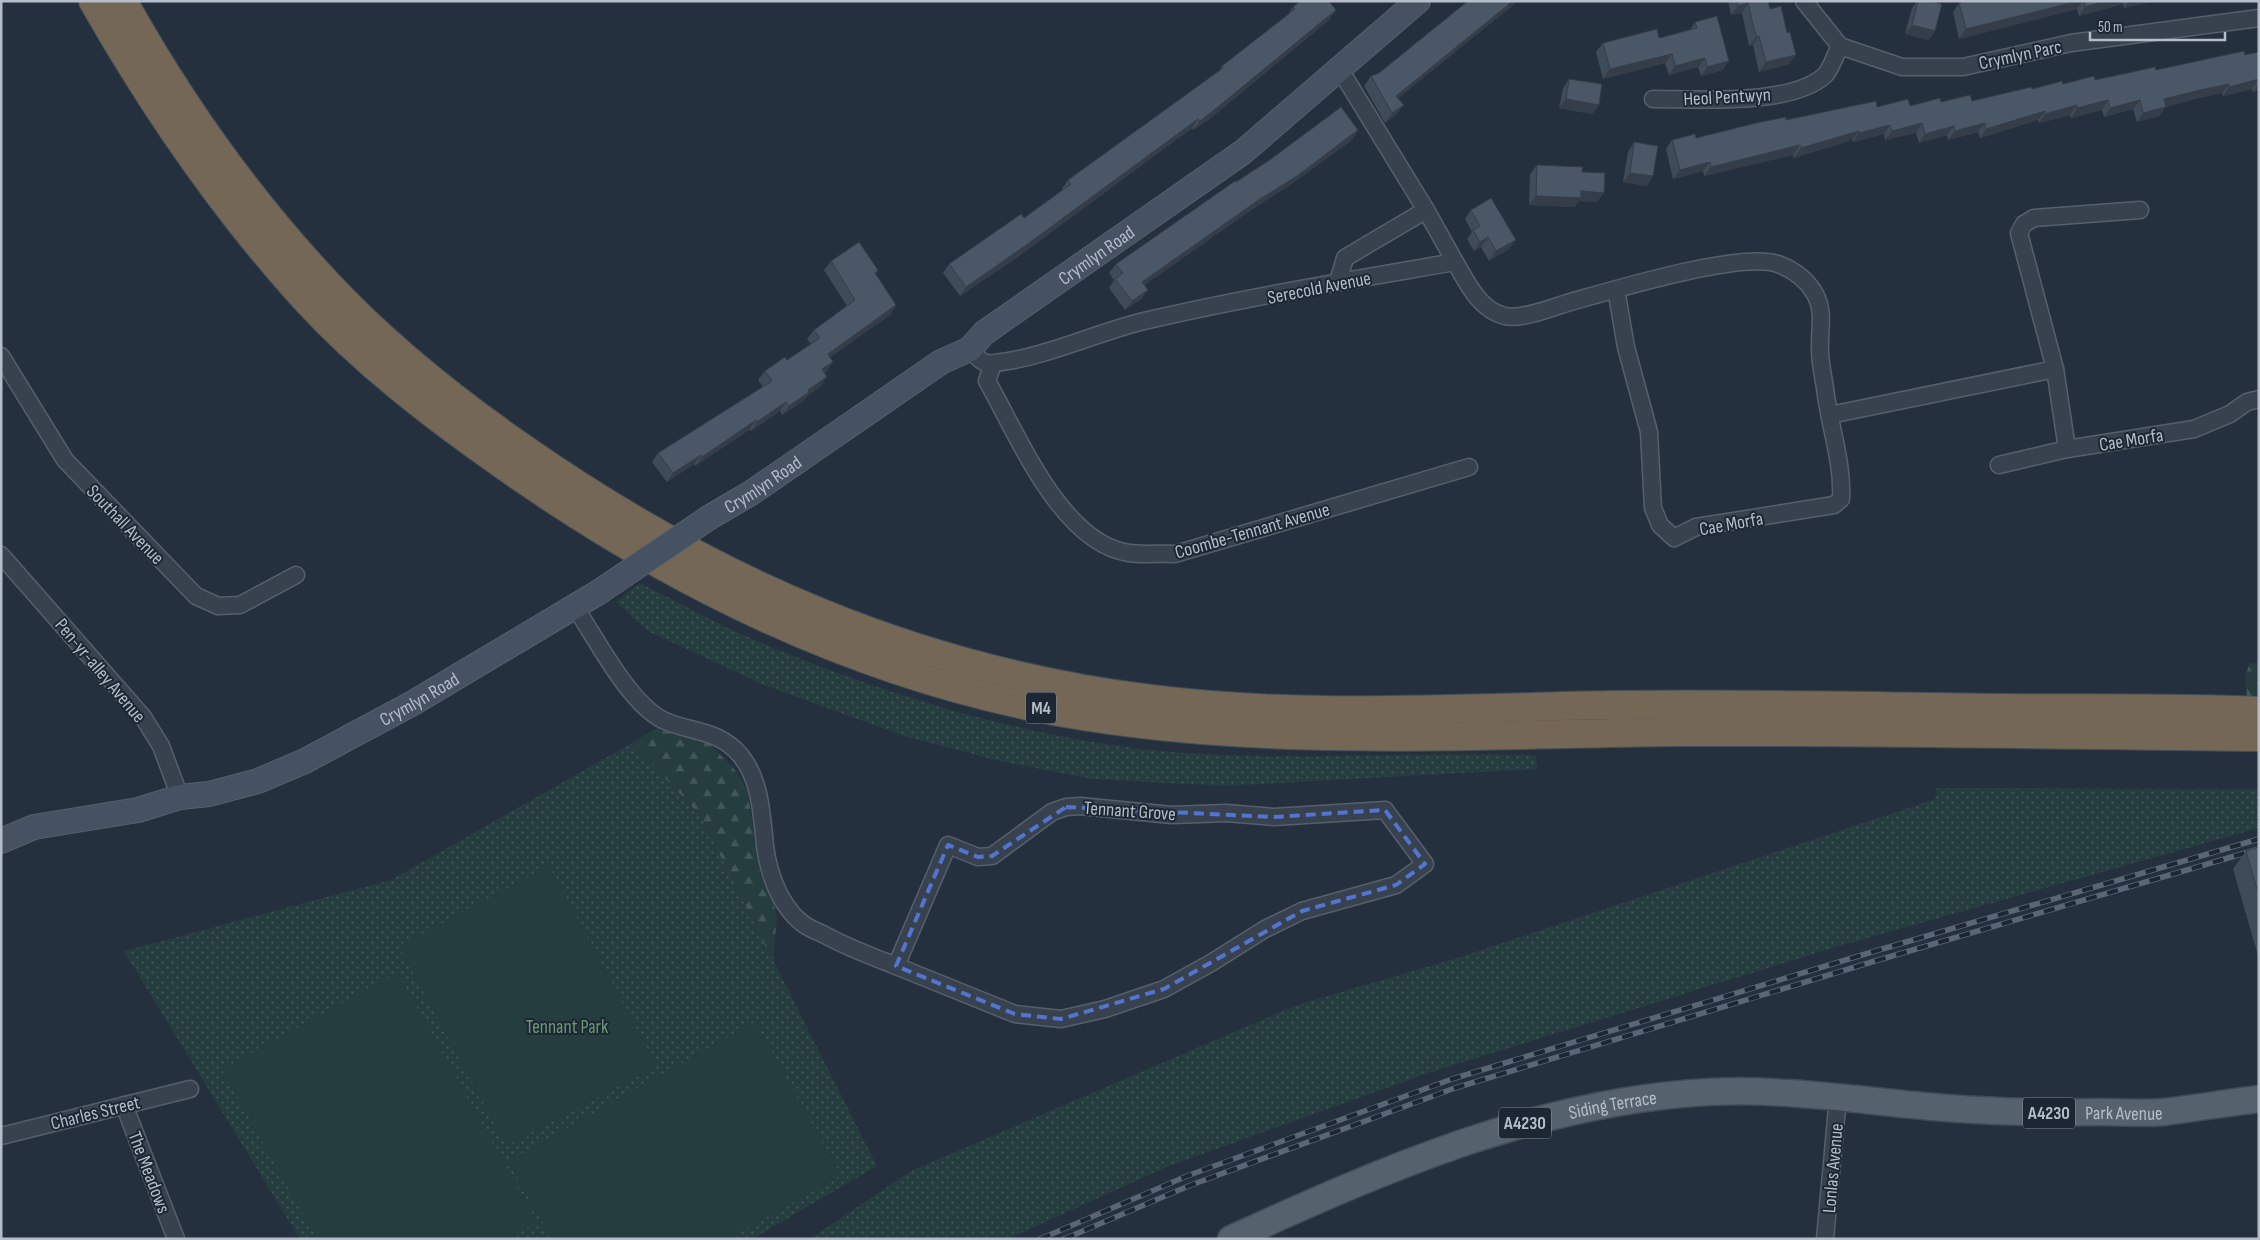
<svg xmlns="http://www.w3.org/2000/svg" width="2260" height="1240" font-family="'Sofia Sans Condensed',sans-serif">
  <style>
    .green { fill: url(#green-dots) }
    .forest { fill: url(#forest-firs) }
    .pitch { fill: #263d3f }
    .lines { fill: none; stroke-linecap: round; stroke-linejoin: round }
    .street-casing { stroke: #56606c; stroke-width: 19 }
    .secondary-casing { stroke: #56606c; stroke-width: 26 }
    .primary-casing { stroke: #414b57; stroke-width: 29 }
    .highway-casing { stroke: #434d59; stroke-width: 30 }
    .street { stroke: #38424e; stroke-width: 16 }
    .secondary { stroke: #465161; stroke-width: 24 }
    .primary { stroke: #56616e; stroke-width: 26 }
    .highway { stroke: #746755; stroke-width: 28 }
    .rail-casing { stroke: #5a6675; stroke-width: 5.5 }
    .rail { stroke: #1d2733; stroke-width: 4; stroke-dasharray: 11; stroke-linecap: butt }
    .secondary-bridge-casing { stroke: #56606c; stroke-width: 26; stroke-linecap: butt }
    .secondary-bridge { stroke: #465161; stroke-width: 24 }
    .wall { fill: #404b59 }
    .shaded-wall { fill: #343d48 }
    .building { fill: #4a5767; stroke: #343d48 }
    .marked { fill: none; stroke: #5275d3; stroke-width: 4; stroke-dasharray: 10 6; stroke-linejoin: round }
    .labels { text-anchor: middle; stroke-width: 4; stroke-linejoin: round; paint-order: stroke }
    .shield { fill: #1d2733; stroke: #87909c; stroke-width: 1 }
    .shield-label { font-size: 18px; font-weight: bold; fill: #b4bdc9 }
    .street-label { font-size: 19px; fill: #b4bdc9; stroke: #1d2733 }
    .park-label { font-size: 19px; fill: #6b9a74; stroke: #1d2733 }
  </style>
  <defs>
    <pattern id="green-dots" width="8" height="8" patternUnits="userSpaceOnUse" patternTransform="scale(1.25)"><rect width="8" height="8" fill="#263d3f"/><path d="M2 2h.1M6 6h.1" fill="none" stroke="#435759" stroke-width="1.8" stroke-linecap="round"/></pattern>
    <pattern id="forest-firs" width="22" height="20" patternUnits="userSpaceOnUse" patternTransform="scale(1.25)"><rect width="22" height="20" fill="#263d3f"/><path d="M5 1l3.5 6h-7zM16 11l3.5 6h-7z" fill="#435759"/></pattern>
  </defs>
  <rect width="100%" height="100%" fill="#24303e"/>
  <g class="green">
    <path d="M640,583C678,602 717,624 757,641C876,692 1021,736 1150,750C1276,763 1409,751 1536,755L1537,769L1224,786L1092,779L1000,761L904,736L764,685L648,631L616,602Z"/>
    <polygon points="632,743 700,815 877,1166 752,1239 300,1239 124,951 391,880"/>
    <polygon points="1936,788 2259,789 2259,828 1839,946 1431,1072 1169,1166 1008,1239 810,1239 911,1171 1297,1005 1454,959 1935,799"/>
  </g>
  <g class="forest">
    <polygon points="2250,663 2259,663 2259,697 2247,696 2245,676"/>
    <polygon points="658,727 690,735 709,743 735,770 747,789 760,873 773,901 777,917 773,961 700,815 632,743"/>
  </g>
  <g class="pitch">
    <polygon points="549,866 657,1066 506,1146 399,946"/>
    <polygon points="397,972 537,1222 508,1239 317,1239 222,1070"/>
    <polygon points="755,1022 841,1175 728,1239 552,1239 508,1161"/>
  </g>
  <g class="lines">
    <g class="street-casing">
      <g id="street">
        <polyline points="1804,1 1840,46 1902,67 1963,67 2071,43 2259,18"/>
        <path d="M1653,99C1697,99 1790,106 1824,76C1831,70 1835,55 1840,46"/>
        <path d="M1455,262C1467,282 1479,310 1505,316C1521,320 1551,308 1567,303C1610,291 1740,251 1778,264C1794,270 1807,280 1815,294C1825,312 1819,331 1820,350C1820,363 1823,375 1825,388C1829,425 1843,461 1841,499L1834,505L1696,527L1674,538L1660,525L1653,508L1649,432L1626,347L1616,289"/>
        <polyline points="1338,282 1345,258 1426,210"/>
        <path d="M970,349C977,357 982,365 994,363C1044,358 1095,333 1144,321C1247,297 1351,280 1455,262L1426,210L1339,68"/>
        <polyline points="1,356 65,460 196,596 218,606 240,605 296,575"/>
        <path d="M993,364L987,381C1018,435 1061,543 1129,553C1144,555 1160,553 1175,554L1469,467"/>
        <polyline points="1830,415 2055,369"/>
        <polyline points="2067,449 2055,369 2019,233 2024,224 2034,218 2140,210"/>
        <polyline points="1999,465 2067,449 2194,429 2230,414 2247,402 2259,399"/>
        <polyline points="1,555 143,717 161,746 180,797"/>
        <path d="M575,607C597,640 629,703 663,720C691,733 719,729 741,756C759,779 761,807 764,835C766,866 777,903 802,923C808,928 816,931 823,934C846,947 871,956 896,966"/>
        <polygon points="1080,806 1172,815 1226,813 1274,817 1385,810 1425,864 1396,885 1302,911 1265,929 1211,963 1164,989 1105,1009 1061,1019 1015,1014 896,966 948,845 978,857 992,856 1052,812 1066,807"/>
        <polyline points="124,1105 176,1239"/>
        <polyline points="1,1136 190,1089"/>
        <polyline points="1825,1239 1838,1097"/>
      </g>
    </g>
    <g class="secondary-casing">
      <g id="secondary">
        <path id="s1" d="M710,517L751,493L941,362L970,349L984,333L1243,152L1418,1"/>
        <path id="s2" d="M1,841L34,827L138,810L180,797L209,794L258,781L305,761L413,703L599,592"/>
      </g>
    </g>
    <g class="primary-casing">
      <g id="primary">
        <path id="s3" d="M1231,1239C1384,1169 1539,1101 1709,1092C1789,1088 1868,1102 1947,1108C1998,1112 2049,1113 2101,1112C2122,1112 2143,1114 2164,1112C2196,1108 2227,1103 2259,1099"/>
      </g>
    </g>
    <g class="highway-casing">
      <g id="highway">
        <path d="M93,1C154,108 223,209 306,300C364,363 433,416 503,465C670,583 856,675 1059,712C1265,749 1474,734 1682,732C1874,731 2067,735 2259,737"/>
        <path d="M123,1C180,103 247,198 327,283C385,345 451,398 520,446C713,581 916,670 1151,699C1302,718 1456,708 1608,705C1741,703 1873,706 2006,708C2090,709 2175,707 2259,711"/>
      </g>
    </g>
    <use href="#street" class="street"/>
    <use href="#secondary" class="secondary"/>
    <use href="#primary" class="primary"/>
    <use href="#highway" class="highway"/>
    <g class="rail-casing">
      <g id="rail">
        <polyline points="1040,1239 1187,1176 1452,1079 1872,952 2259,839"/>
        <polyline points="1064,1239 1191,1185 1455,1088 1875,961 2259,849"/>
      </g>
    </g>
    <use href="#rail" class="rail"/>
    <g class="secondary-bridge-casing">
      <polyline id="secondary-bridge" points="599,592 710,517"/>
    </g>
    <use href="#secondary-bridge" class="secondary-bridge"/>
  </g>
  <g class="wall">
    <polygon points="1468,1 1518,1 1398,98 1397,114 1385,123 1364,86 1371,76 1379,73"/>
    <polygon points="1728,1 1768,1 1770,9 1787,33 1796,55 1789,64 1759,72 1753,45 1749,46 1742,13 1731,15"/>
    <polygon points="1917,1 1930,1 1929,40 1905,34 1912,8"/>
    <polygon points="1965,1 2155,1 2124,8 2123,4 2079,16 2077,9 1959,39 1953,12 1959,3"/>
    <polygon points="1293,7 1336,10 1329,20 1207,121 1193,130 1192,128 1019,256 960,296 943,273 949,264 1024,218 1062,191 1061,190 1068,180 1219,71 1222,66 1287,16"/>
    <polygon points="1695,22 1723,70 1701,76 1698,67 1669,75 1665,63 1603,79 1596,52 1603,43 1659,38 1690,30"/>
    <polygon points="2259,52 2259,90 2253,92 2252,89 2223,96 2222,93 2194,99 2166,107 2159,116 2137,122 2133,109 2104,117 2102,110 2071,118 2070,115 2039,123 2038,120 1980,138 1978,132 1948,140 1947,135 1919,143 1916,133 1885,140 1884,134 1853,142 1852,140 1794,158 1793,155 1704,176 1703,171 1673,179 1666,149 1672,140 1696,138 1786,120 1877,107 1910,106 1941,102 1972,101 2032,89 2156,70"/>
    <polygon points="1569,79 1599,105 1592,114 1559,108 1563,88"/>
    <polygon points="1358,130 1352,140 1290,185 1254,208 1144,285 1148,290 1141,299 1125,310 1109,288 1114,280 1109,273 1116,264 1236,182"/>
    <polygon points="1634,142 1647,186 1623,182 1628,152"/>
    <polygon points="1537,165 1582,172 1597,202 1579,201 1574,207 1529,205 1530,174"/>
    <polygon points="1471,210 1516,240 1509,249 1489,261 1481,247 1474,251 1467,239 1472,232 1465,219"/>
    <polygon points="831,261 878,270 876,274 896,305 890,315 830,357 827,371 825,373 821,386 807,396 803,401 782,415 780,411 751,431 749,430 695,466 694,464 667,482 652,462 658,453 763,387 758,380 765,371 787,360 811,344 807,339 814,330 847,306 824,270"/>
    <polygon points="2259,847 2259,959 2233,869 2246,851"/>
  </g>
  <g class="shaded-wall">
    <polygon points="1513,1 1518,1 1390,105 1396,96"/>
    <polygon points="2079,1 2083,1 2077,9 1959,39 1966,29"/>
    <polygon points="2105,1 2125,1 2123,4 2079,16 2085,7"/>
    <polygon points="2129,1 2155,1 2124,8"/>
    <polygon points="1748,3 1742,13 1731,15 1738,6"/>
    <polygon points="1336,10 1329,20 1207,121 1193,130 1200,121"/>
    <polygon points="1912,25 1935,31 1929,40 1905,34"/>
    <polygon points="1759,36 1753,45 1749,46 1756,37"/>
    <polygon points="1672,54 1665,63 1603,79 1610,69"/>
    <polygon points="1796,55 1789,64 1759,72 1766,62"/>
    <polygon points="1705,58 1698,67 1669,75 1675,66"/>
    <polygon points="1729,61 1723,70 1701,76 1707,67"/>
    <polygon points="2259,79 2252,89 2223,96 2229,87"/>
    <polygon points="2229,84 2222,93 2194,99 2166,107 2159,116 2137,122 2143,113 2164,99 2200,90"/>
    <polygon points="2259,84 2259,90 2253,92"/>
    <polygon points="1566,99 1599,105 1592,114 1559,108"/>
    <polygon points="2108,100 2102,110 2071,118 2077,108"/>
    <polygon points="2140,100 2133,109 2104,117 2110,108"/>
    <polygon points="1404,105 1397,114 1385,123 1392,113"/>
    <polygon points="2077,105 2070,115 2039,123 2045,114"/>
    <polygon points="2045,111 2038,120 1980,138 1986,129"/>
    <polygon points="1198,119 1192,128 1019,256 960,296 966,287"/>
    <polygon points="1922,123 1916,133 1885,140 1892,131"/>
    <polygon points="1985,123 1978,132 1948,140 1955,131"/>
    <polygon points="1890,125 1884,134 1853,142 1859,133"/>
    <polygon points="1954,126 1947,135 1919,143 1925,134"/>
    <polygon points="1358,130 1352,140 1290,185 1254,208 1135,292 1142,282 1260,199"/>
    <polygon points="1859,131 1852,140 1794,158 1801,148"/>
    <polygon points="1800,145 1793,155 1704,176 1711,167"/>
    <polygon points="1710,162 1703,171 1673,179 1680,170"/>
    <polygon points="1630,173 1653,176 1647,186 1623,182"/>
    <polygon points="1581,191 1604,193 1597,202 1579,201 1574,207 1529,205 1536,196"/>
    <polygon points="1488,237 1481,247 1474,251 1480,242"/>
    <polygon points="1516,240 1509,249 1489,261 1496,251"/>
    <polygon points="1148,290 1141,299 1125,310 1132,301"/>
    <polygon points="896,305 890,315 821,364 828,354"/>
    <polygon points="833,362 827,371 816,379 822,369"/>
    <polygon points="827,377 821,386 807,396 803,401 782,415 789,406 808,390"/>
    <polygon points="786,402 780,411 751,431 757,422"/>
    <polygon points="756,420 749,430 695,466 702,457"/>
    <polygon points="701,455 694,464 667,482 673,473"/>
  </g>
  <g class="building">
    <polygon points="1300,1 1329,1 1336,10 1213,111 1200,121 1198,119 1025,246 966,287 949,264 1021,214 1024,218 1071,184 1068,180 1223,68 1222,66 1295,9 1293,7"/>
    <polygon points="1468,1 1513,1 1396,96 1404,105 1392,113 1371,76 1379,73"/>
    <polygon points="1736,1 1768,1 1770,9 1781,6 1787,33 1790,32 1796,55 1766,62 1759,36 1756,37 1748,3 1738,6"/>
    <polygon points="1918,1 1930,1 1942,4 1935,31 1912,25"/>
    <polygon points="1965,1 2079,1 1966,29 1959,3"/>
    <polygon points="2084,1 2105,1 2085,7"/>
    <polygon points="1717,16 1729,61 1707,67 1705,58 1675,66 1672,54 1610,69 1603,43 1657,29 1659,38 1697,28 1695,22"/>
    <polygon points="2244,51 2245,55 2259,52 2259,79 2229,87 2229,84 2200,90 2164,99 2166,107 2143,113 2140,100 2110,108 2108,100 2077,108 2077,105 2045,114 2045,111 1986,129 1985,123 1955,131 1954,126 1925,134 1922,123 1892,131 1890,125 1859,133 1859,131 1801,148 1800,145 1711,167 1710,162 1680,170 1672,140 1695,134 1696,138 1756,123 1786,117 1786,120 1876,101 1877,107 1908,99 1910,106 1940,98 1941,102 1970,95 1972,101 2031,87 2032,89 2062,81 2063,84 2094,76 2095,80 2155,67 2156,70"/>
    <polygon points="1569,79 1602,84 1599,105 1566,99"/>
    <polygon points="1341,107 1358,130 1297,176 1260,199 1142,282 1148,290 1132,301 1115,279 1123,273 1116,264 1235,181 1236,182 1271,159"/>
    <polygon points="1634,142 1658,146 1653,176 1630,173"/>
    <polygon points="1537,165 1583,167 1582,172 1605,173 1604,193 1581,191 1581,198 1536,196"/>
    <polygon points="1491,198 1516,240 1496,251 1488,237 1480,242 1473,230 1480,226 1471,210"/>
    <polygon points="859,242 878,270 875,273 896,305 828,354 833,362 822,369 827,377 808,390 809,392 789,406 786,402 757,422 756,420 702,457 701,455 673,473 658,453 772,381 765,371 785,357 787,360 820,338 814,330 855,300 831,261"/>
    <polygon points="2259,847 2259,896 2246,851"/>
  </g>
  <path class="marked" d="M1066,807L1274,817L1385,810L1425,864L1396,885L1302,911L1164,989L1061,1019L1015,1014L896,966L948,845L978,857L992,856Z"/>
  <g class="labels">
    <g class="shield">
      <rect x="1026" y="692.5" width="30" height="31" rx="4"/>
      <rect x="2023" y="1097.5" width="52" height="31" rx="4"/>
      <rect x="1499" y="1107.5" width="52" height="31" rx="4"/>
    </g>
    <g class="shield-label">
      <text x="1041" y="714">M4</text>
      <text x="2049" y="1119">A4230</text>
      <text x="1525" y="1129">A4230</text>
    </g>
    <g class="street-label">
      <text transform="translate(2020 54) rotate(-12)" y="7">Crymlyn Parc</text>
      <text transform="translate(1727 96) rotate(-3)" y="7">Heol Pentwyn</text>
      <text dy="7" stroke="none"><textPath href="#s1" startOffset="468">Crymlyn Road</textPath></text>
      <text transform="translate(1319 287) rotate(-11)" y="7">Serecold Avenue</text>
      <text transform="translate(2131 439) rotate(-9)" y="7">Cae Morfa</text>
      <text dy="7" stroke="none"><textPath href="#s1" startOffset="62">Crymlyn Road</textPath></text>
      <text transform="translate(1731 523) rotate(-10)" y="7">Cae Morfa</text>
      <text transform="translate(126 524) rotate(46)" y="7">Southall Avenue</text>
      <text transform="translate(1252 530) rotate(-16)" y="7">Coombe-Tennant Avenue</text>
      <text transform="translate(101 670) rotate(50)" y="7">Pen-yr-alley Avenue</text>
      <text dy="7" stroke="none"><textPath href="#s2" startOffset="446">Crymlyn Road</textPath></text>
      <text transform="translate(1130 810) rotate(4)" y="7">Tennant Grove</text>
      <text dy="7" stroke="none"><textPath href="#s3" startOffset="406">Siding Terrace</textPath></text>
      <text transform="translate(95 1112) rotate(-14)" y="7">Charles Street</text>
      <text dy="7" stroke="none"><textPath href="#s3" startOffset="919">Park Avenue</textPath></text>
      <text transform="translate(1832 1168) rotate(-85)" y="7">Lonlas Avenue</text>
      <text transform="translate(150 1172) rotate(69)" y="7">The Meadows</text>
    </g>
    <g class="park-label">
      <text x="567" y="1033">Tennant Park</text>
    </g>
  </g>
  <rect width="2260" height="1240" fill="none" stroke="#b4bdc9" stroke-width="5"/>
  <path d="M2090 32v8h135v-8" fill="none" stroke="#b4bdc9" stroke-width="2.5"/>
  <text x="2098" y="32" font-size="15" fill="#b4bdc9" stroke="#1d2733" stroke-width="4" paint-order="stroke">50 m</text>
</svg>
